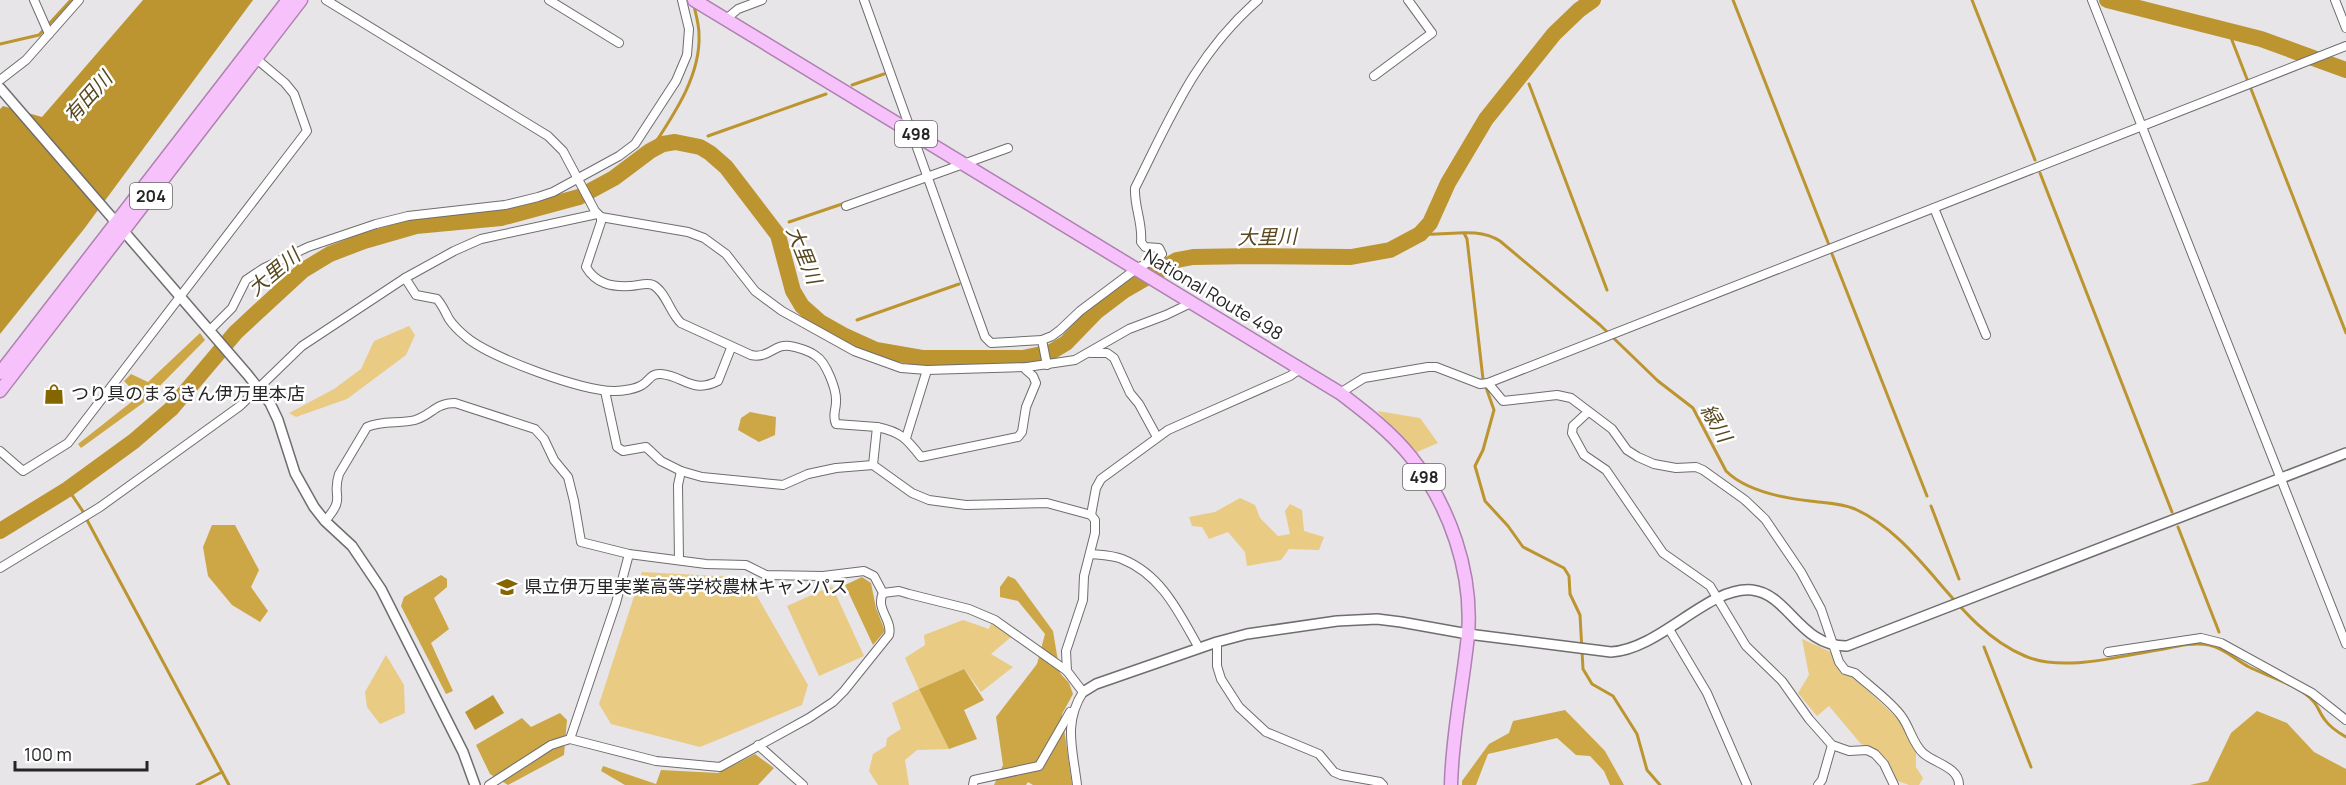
<svg xmlns="http://www.w3.org/2000/svg" width="2346" height="785" font-family="Manrope,'Noto Sans JP',sans-serif">
  <style>
    .green { fill: #e9cb84 }
    .forest { fill: #cda645 }
    .water { fill: #bc9531 }
    .lines { fill: none; stroke-linecap: round; stroke-linejoin: round }
    .stream { stroke: #bc9531; stroke-width: 3 }
    .river { stroke: #bc9531; stroke-width: 16 }
    .minor-casing { stroke: #6f6d6f; stroke-width: 10 }
    .tertiary-casing { stroke: #6f6d6f; stroke-width: 12 }
    .trunk-casing { stroke: #ad81b0; stroke-width: 15 }
    .minor { stroke: #fff; stroke-width: 8 }
    .tertiary { stroke: #fff; stroke-width: 9 }
    .trunk { stroke: #f7c2fb; stroke-width: 12 }
    .labels { text-anchor: middle; stroke-width: 5; stroke-linejoin: round; paint-order: stroke }
    .shield { fill: #fff; stroke: #676667; stroke-width: 1.5 }
    .shield-label { font-size: 16px; font-weight: bold; fill: #262526 }
    .street-label { font-size: 18px; fill: #262526; stroke: #fff }
    .poi-label { font-size: 18px; fill: #262526; stroke: #fff; text-anchor: start }
    .water-label { font-size: 20px; font-style: italic; fill: #584820; stroke: #fff }
  </style>
  <rect width="100%" height="100%" fill="#e7e5e7"/>
  <g class="green">
    <polygon points="409,326 415,335 406,355 347,399 296,417 289,413 334,389 361,369 374,341"/>
    <polygon points="1377,411 1420,418 1438,443 1417,452"/>
    <polygon points="1240,498 1255,505 1260,518 1278,536 1290,534 1285,511 1290,504 1302,510 1304,531 1324,537 1319,550 1289,549 1281,560 1247,566 1245,552 1228,532 1209,539 1202,527 1192,526 1189,517 1215,512"/>
    <polygon points="642,572 736,577 757,596 808,685 802,705 700,747 611,724 599,704"/>
    <polygon points="832,586 864,656 819,676 787,606"/>
    <polygon points="963,620 989,629 992,621 1011,637 991,654 1013,667 981,692 964,669 919,689 949,749 917,750 905,760 909,785 878,785 869,771 873,754 886,746 887,738 901,729 892,703 919,689 905,658 925,645 924,635"/>
    <polygon points="1802,639 1831,652 1840,672 1855,678 1899,720 1916,749 1916,767 1923,778 1919,785 1909,785 1895,780 1887,759 1871,747 1861,744 1829,706 1817,716 1798,693 1809,675"/>
    <polygon points="386,655 404,685 405,713 380,724 367,707 365,692"/>
  </g>
  <g class="forest">
    <polygon points="200,333 205,340 143,403 81,448 78,444 139,396 124,381 131,374 148,382"/>
    <polygon points="750,412 776,417 775,435 759,442 738,430 741,418"/>
    <polygon points="212,525 235,525 259,570 251,587 268,611 260,622 232,605 208,576 203,547"/>
    <polygon points="441,575 447,579 447,587 434,598 449,629 431,643 453,691 446,694 401,606 404,597"/>
    <polygon points="1008,576 1015,579 1053,631 1060,673 1069,683 1073,694 1062,714 1072,785 1033,785 1028,782 1026,785 994,785 1003,765 996,717 1037,664 1045,634 1018,601 1000,597 1000,587"/>
    <polygon points="862,577 871,583 876,608 885,631 873,645 845,585"/>
    <polygon points="964,669 984,700 964,710 977,739 949,749 919,689"/>
    <polygon points="1565,710 1605,751 1624,785 1610,785 1604,771 1590,756 1576,755 1557,738 1488,754 1476,785 1462,785 1462,781 1489,744 1509,733 1513,721"/>
    <polygon points="2257,711 2287,723 2314,752 2346,769 2346,785 2190,785 2208,781 2231,733"/>
    <polygon points="560,713 567,720 564,755 508,785 490,774 476,745 522,718 531,727"/>
    <polygon points="755,754 774,768 758,785 625,785 601,771 603,766 656,784 661,770 718,773"/>
  </g>
  <g class="water">
    <polygon points="143,0 253,0 84,229 0,334 0,109 3,106 42,117"/>
    <polygon points="493,695 504,713 475,730 465,712"/>
  </g>
  <g class="lines">
    <g class="stream">
      <polyline points="1733,0 1829,245"/>
      <polyline points="1972,0 2035,160"/>
      <polyline points="2228,30 2247,79"/>
      <polyline points="0,44 39,35 71,0"/>
      <polyline points="1529,84 1607,290"/>
      <polyline points="852,85 884,74"/>
      <polyline points="2251,89 2346,333"/>
      <polyline points="708,136 826,94"/>
      <path d="M650,151C672,117 701,77 699,34C699,25 696,15 694,6"/>
      <polyline points="2040,173 2172,512"/>
      <polyline points="789,222 845,203"/>
      <polyline points="1464,233 1467,239 1483,379 1494,410 1483,450 1475,466 1485,501 1508,526 1523,547 1564,568 1569,576 1570,594 1580,615 1583,669 1592,684 1613,696 1637,734 1647,770 1660,785"/>
      <path d="M1420,234C1448,236 1477,226 1500,241L1600,325L1658,381L1693,408L1726,471C1746,491 1783,498 1810,501C1825,503 1841,503 1855,509C1925,541 1954,626 2025,656C2063,673 2124,655 2164,649C2178,646 2195,642 2209,645C2224,648 2236,660 2249,667C2267,676 2301,686 2313,701C2318,706 2320,714 2325,720C2330,727 2339,733 2346,737"/>
      <polyline points="1832,254 1927,496"/>
      <polyline points="857,320 959,284"/>
      <polyline points="68,489 84,513"/>
      <polyline points="1931,506 1959,579"/>
      <polyline points="87,520 229,785"/>
      <polyline points="2178,527 2219,632"/>
      <polyline points="1984,647 2031,767"/>
      <polyline points="197,785 222,772"/>
    </g>
    <g class="river">
      <polyline points="2107,0 2261,39 2346,70"/>
      <polyline points="0,531 68,489 134,441 171,409 236,332 302,271 330,254 364,241 416,226 501,218 579,197 614,178 650,151 663,144 675,142 700,147 710,153 726,167 778,235 793,291 802,306 820,322 843,335 876,350 922,358 1023,358 1051,352 1066,343 1096,312 1125,290 1177,260 1193,257 1254,256 1351,257 1390,250 1420,234 1430,223 1448,183 1486,119 1554,34 1579,10 1593,0"/>
    </g>
    <g class="minor-casing">
      <g id="minor">
        <polyline points="34,0 49,34"/>
        <polyline points="326,0 548,136 563,151 595,211 601,217 688,232 704,238 726,254 755,291 782,311 854,351 901,368 927,370 1027,367 1075,360 1129,329 1166,315 1191,303"/>
        <polyline points="549,0 619,43"/>
        <path d="M864,0L985,337L991,343L1042,340L1052,336L1060,330L1080,311L1136,269L1160,256L1162,254L1159,248L1145,247L1141,242C1143,223 1134,207 1135,188C1171,116 1196,54 1258,0"/>
        <polyline points="2092,0 2346,644"/>
        <polyline points="2335,0 2346,28"/>
        <polyline points="726,19 738,9 762,0"/>
        <polyline points="1374,76 1432,33 1408,0"/>
        <polyline points="0,80 26,60 79,0"/>
        <polyline points="846,206 1008,148"/>
        <polyline points="1934,208 1986,335"/>
        <path d="M601,217V222L586,267C596,284 612,287 630,286C638,286 646,282 653,285C666,292 670,313 681,323L751,355C769,359 775,343 790,346C797,347 810,351 816,356C826,362 837,390 836,402C836,410 832,416 836,424L877,427L873,465L912,493L929,500L966,505L1047,503L1091,515L1095,520V533L1084,576L1083,600L1066,651L1067,671"/>
        <path d="M405,278L416,295L437,299C443,306 445,312 449,319C453,325 459,331 465,336C488,357 584,392 615,391C622,391 636,389 642,385C649,381 651,373 661,374C684,376 692,394 718,381L731,348"/>
        <polyline points="210,330 232,308 246,280 264,268 308,247 376,224 408,216 505,205 538,197 553,192 619,156 635,144 676,81 687,55 689,29 682,0"/>
        <polyline points="1042,340 1047,365"/>
        <polyline points="1091,353 1107,353 1114,358 1130,393 1139,404 1157,437"/>
        <path d="M1488,383L1503,401L1557,395L1571,398L1612,429L1627,450L1638,457L1654,464L1676,468L1696,467L1703,470L1745,500L1765,519L1801,572L1821,609L1839,662L1845,670L1855,673C1868,685 1892,702 1902,717C1910,728 1913,744 1923,753C1934,763 1959,767 1959,785"/>
        <polyline points="605,391 617,447 623,451 646,447 661,461 681,471 702,477 783,485 808,474 836,468 873,465"/>
        <polyline points="1340,393 1364,378 1428,367 1436,367 1480,384 1488,383 2346,46"/>
        <polyline points="1588,412 1573,426 1572,433 1584,455 1606,470 1663,553 1710,586 1746,646 1782,681 1809,719 1832,745 1849,751 1867,750 1875,754 1884,764 1894,785"/>
        <path d="M877,427C901,432 906,438 921,457L1018,437L1022,432L1026,407L1036,383L1033,376L1026,370L1027,367"/>
        <polyline points="906,438 927,370"/>
        <polyline points="0,451 23,471 68,443 307,131 294,94 285,83 253,56"/>
        <polyline points="1091,515 1096,488 1101,479 1168,430 1290,376 1300,369"/>
        <path d="M325,521C347,496 331,498 339,474L367,427C382,420 400,424 415,420C432,415 435,403 455,403L535,429L544,439L554,460L568,477L574,501L581,542L629,554L706,564L746,565L766,575L823,576L864,571L874,576L883,593"/>
        <path d="M1090,554C1100,555 1112,555 1122,559C1162,575 1179,613 1199,648"/>
        <polyline points="679,560 678,485 681,471"/>
        <polyline points="0,568 100,507 240,406 302,346 405,278 454,251 481,239 597,214"/>
        <path d="M883,593L899,591L909,594L969,609L995,620L1067,671L1083,692C1063,723 1073,750 1077,785"/>
        <polyline points="1669,629 1707,693 1747,785"/>
        <polyline points="1217,642 1217,666 1221,679 1239,707 1266,732 1319,754 1334,772 1341,775 1380,782 1383,785"/>
        <polyline points="2108,652 2201,638 2221,643 2312,693 2346,720"/>
        <polyline points="570,739 616,603 629,554"/>
        <polyline points="758,745 803,785"/>
        <path d="M489,785L551,745L570,739L656,761L720,767L809,718L833,702L844,691L889,635C893,620 875,609 883,593"/>
        <polyline points="973,785 974,780 1039,766 1070,712"/>
        <polyline points="1818,785 1822,780 1832,745"/>
      </g>
    </g>
    <g class="tertiary-casing">
      <g id="tertiary">
        <polyline points="0,88 247,374 270,403 278,420 295,473 314,507 325,521 352,546 381,589 463,752 475,785"/>
        <path d="M1083,692L1096,684L1217,642L1247,634L1337,621L1377,619L1401,622L1468,634L1611,652C1661,649 1708,586 1752,590C1789,594 1800,647 1847,646L2346,453"/>
      </g>
    </g>
    <g class="trunk-casing">
      <g id="trunk">
        <path d="M694,0L1340,393C1365,412 1391,432 1411,457C1450,506 1473,573 1468,635C1463,685 1452,735 1451,785"/>
        <polyline points="0,373 288,0"/>
        <polyline points="0,391 301,0"/>
      </g>
    </g>
    <use href="#minor" class="minor"/>
    <use href="#tertiary" class="tertiary"/>
    <use href="#trunk" class="trunk"/>
  </g>
  <defs>
    <g id="shop-bare" transform="scale(1.62)"><path d="M-5-2.5h2.3a2.7 3.5 0 0 1 5.4 0H5L5.5 6h-11ZM-1.5-2.5h3a1.5 2.3 0 0 0-3 0Z" fill="#856500" stroke="#fff" stroke-width="2.5" paint-order="stroke"/></g>
    <g id="school-bare" transform="scale(1.62)"><path d="M0-5L7-2L0 1L-7-2ZM-4 1L0 2.5L4 1V4Q0 6-4 4Z" fill="#856500" stroke="#fff" stroke-width="2.5" paint-order="stroke"/></g>
  </defs>
  <g fill-rule="evenodd">
    <use href="#shop-bare" x="54" y="394"/>
    <use href="#school-bare" x="507" y="587"/>
  </g>
  <g class="labels">
    <g class="shield">
      <rect x="895" y="121" width="42" height="26" rx="4.5"/>
      <rect x="130" y="183" width="42" height="26" rx="4.5"/>
      <rect x="1403" y="464" width="42" height="26" rx="4.5"/>
    </g>
    <g class="shield-label">
      <text x="916" y="140">498</text>
      <text x="151" y="202">204</text>
      <text x="1424" y="483">498</text>
    </g>
    <g class="street-label">
      <text transform="translate(1213 295) rotate(31)" y="6">National Route 498</text>
    </g>
    <g class="poi-label">
      <text x="71" y="400">つり具のまるきん伊万里本店</text>
      <text x="524" y="593">県立伊万里実業高等学校農林キャンパス</text>
    </g>
    <g class="water-label">
      <text transform="translate(88 97) rotate(-48)" y="7">有田川</text>
      <text transform="translate(1267 237) rotate(-1)" y="7">大里川</text>
      <text transform="translate(804 255) rotate(68)" y="7">大里川</text>
      <text transform="translate(274 272) rotate(-40)" y="7">大里川</text>
      <text transform="translate(1716 423) rotate(60)" y="7">緑川</text>
    </g>
  </g>
  <path d="M15 761v9h132v-9" fill="none" stroke="#262526" stroke-width="3"/>
  <text x="24" y="761" font-size="18" fill="#262526" stroke="#ffffff" stroke-width="4.5" paint-order="stroke">100 m</text>
</svg>
